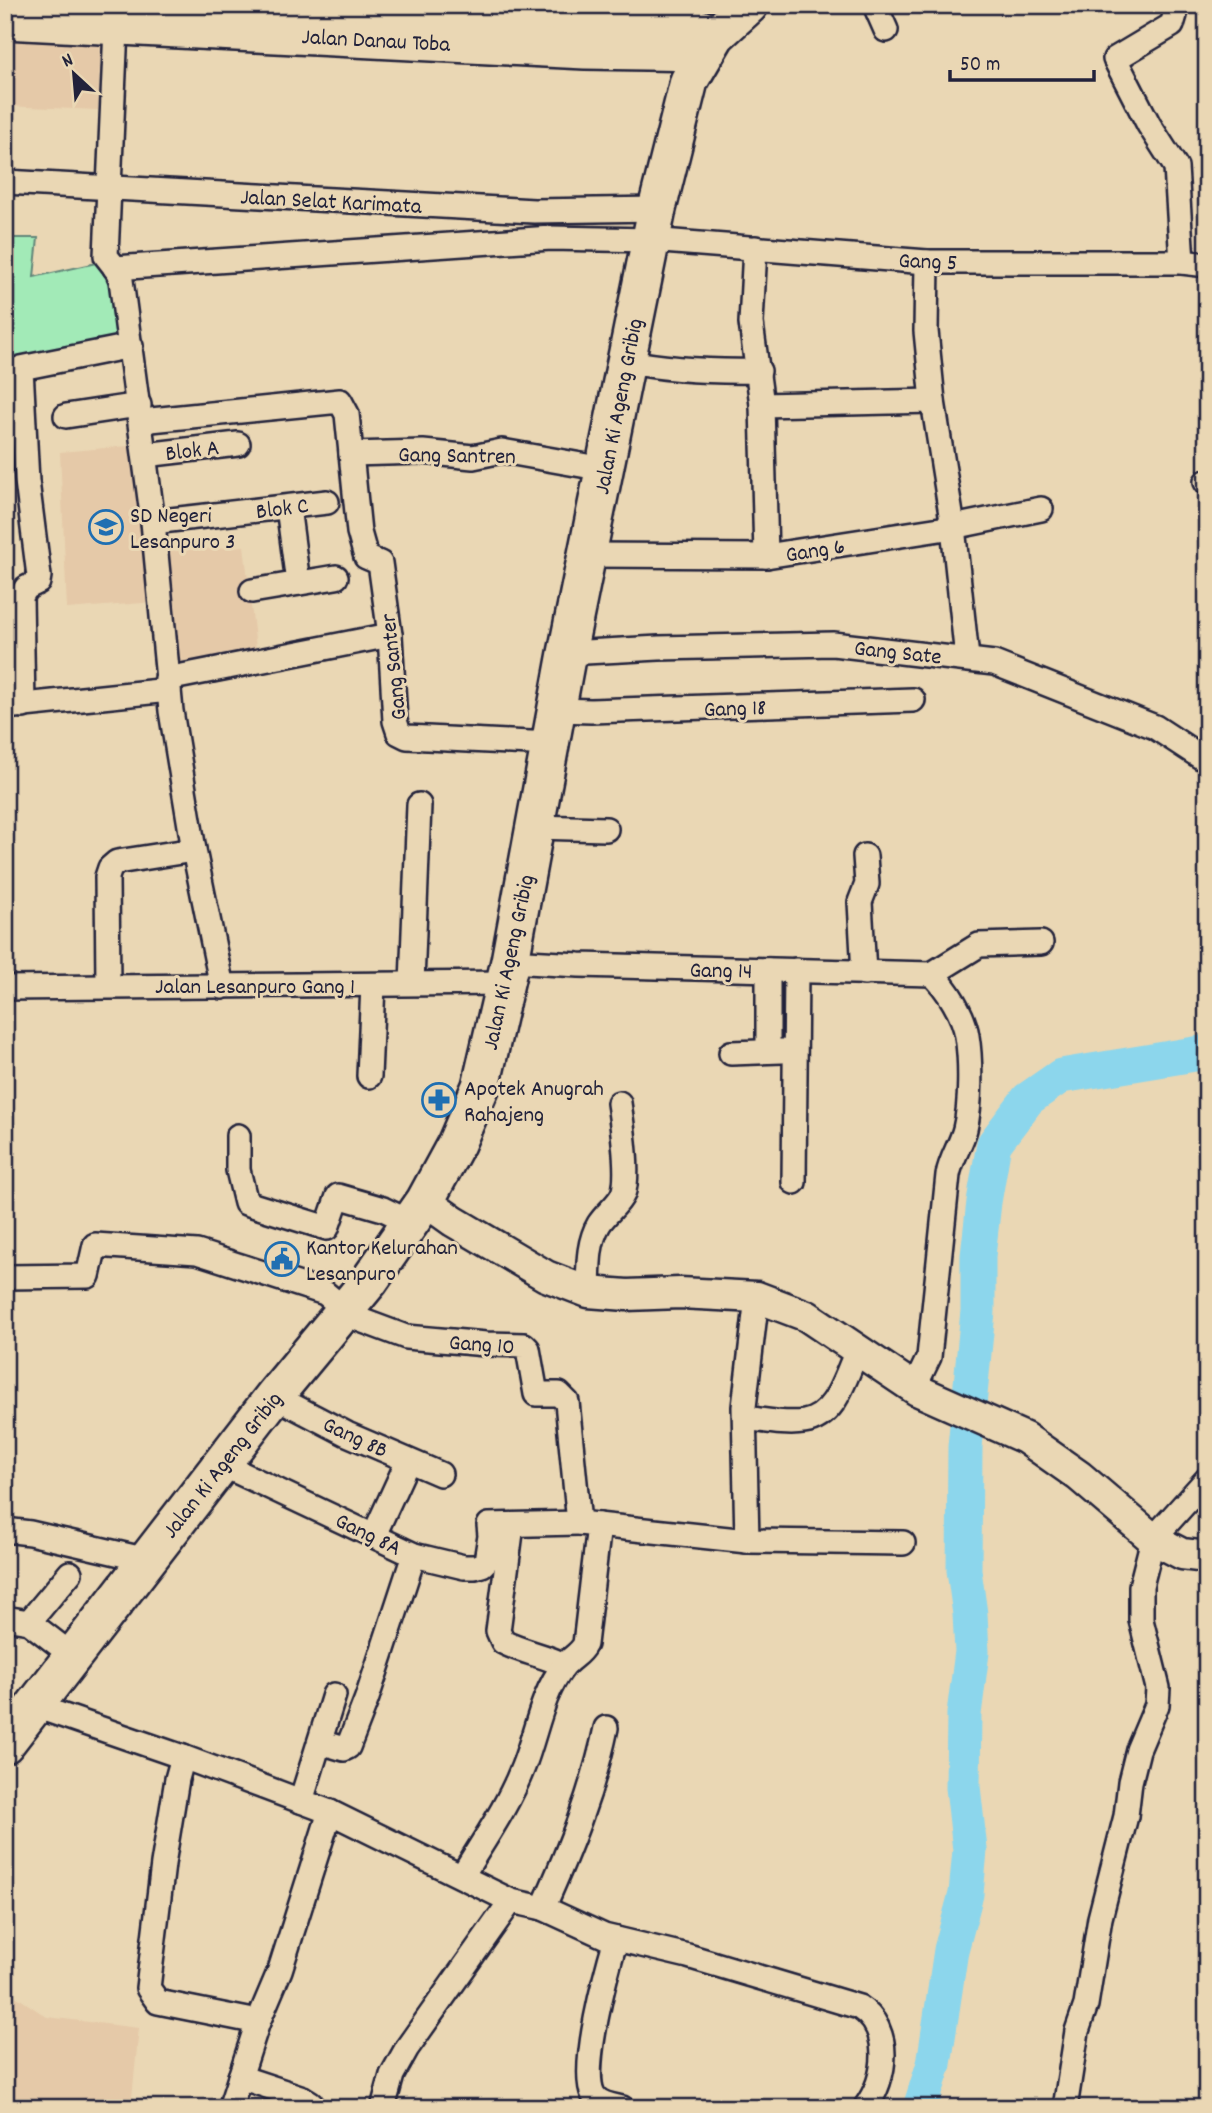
<svg xmlns="http://www.w3.org/2000/svg" width="1212" height="2113" font-family="Dekko,sans-serif">
  <style>
    .built { fill: #e5c9a8 }
    .green { fill: #a2eab7; stroke: #628679; stroke-width: 2 }
    .lines { fill: none; stroke-linecap: round; stroke-linejoin: round }
    .river { stroke: #8cd6ec; stroke-width: 35 }
    .minor-casing { stroke: #22223b; stroke-width: 28 }
    .tertiary-casing { stroke: #22223b; stroke-width: 35 }
    .primary-casing { stroke: #22223b; stroke-width: 42 }
    .minor { stroke: #ead7b4; stroke-width: 23 }
    .tertiary { stroke: #ead7b4; stroke-width: 30 }
    .primary { stroke: #ead7b4; stroke-width: 37 }
    .labels { text-anchor: middle; stroke-width: 6; stroke-linejoin: round; paint-order: stroke }
    .street-label { font-size: 23px; fill: #22223b; stroke: #ead7b4 }
    .poi-label { font-size: 23px; fill: #22223b; stroke: #ead7b4; text-anchor: start }
  </style>
  <rect width="100%" height="100%" fill="#ead7b4"/>
  <filter id="ink" filterUnits="userSpaceOnUse"><feTurbulence type="fractalNoise" baseFrequency=".0143" numOctaves="2"/><feDisplacementMap in="SourceGraphic" scale="14" xChannelSelector="R" yChannelSelector="G"/><feConvolveMatrix kernelMatrix="1 2 1 2 8 2 1 2 1" color-interpolation-filters="sRGB"/></filter>
  <g filter="url(#ink)">
    <g class="built">
      <polygon points="5,36 101,42 98,110 5,106"/>
      <polygon points="140,445 155,602 67,609 60,452"/>
      <polygon points="244,546 257,656 174,673 161,552"/>
      <polygon points="5,1989 47,2017 139,2028 131,2108 5,2108"/>
    </g>
    <polygon class="green" points="5,238 38,238 34,277 96,263 113,286 123,345 5,377"/>
    <g class="lines">
      <polyline class="river" points="920,2108 934,2064 951,1950 966,1894 970,1850 963,1787 964,1714 972,1652 970,1614 964,1570 965,1447 978,1311 978,1256 984,1202 994,1144 1028,1099 1061,1076 1207,1052"/>
      <g class="minor-casing">
        <g id="minor">
          <polyline points="117,5 106,256 117,270 121,280 153,522 171,711 194,850 222,987"/>
          <polyline points="875,5 886,30"/>
          <polyline points="1172,5 1175,15 1172,25 1115,59 1149,125 1176,167 1182,262"/>
          <polyline points="5,182 534,211 657,209"/>
          <polyline points="755,248 751,323 762,405 766,556"/>
          <polyline points="927,262 926,331 933,401 953,527 967,658"/>
          <polyline points="115,268 551,238 650,240 927,262 1182,262 1207,265"/>
          <path d="M625,361C669,370 714,372 759,371"/>
          <polyline points="762,405 933,401"/>
          <polyline points="66,416 139,405"/>
          <polyline points="141,421 340,401 347,414 359,532 366,557 380,563 390,635 395,721 399,733 407,737 551,744"/>
          <polyline points="351,454 423,452 473,457 502,451 604,469"/>
          <polyline points="145,455 238,444"/>
          <polyline points="1206,482 1207,482"/>
          <polyline points="288,507 298,583"/>
          <polyline points="153,522 327,502"/>
          <polyline points="587,555 766,556 953,527 1041,509"/>
          <polyline points="252,591 336,577"/>
          <polyline points="567,653 659,648 833,644 994,663 1155,727 1207,761"/>
          <polyline points="167,679 390,635"/>
          <polyline points="23,706 21,597 26,588 38,582 39,576 27,481 21,368 131,346"/>
          <polyline points="5,707 169,690"/>
          <polyline points="557,710 591,711 913,700"/>
          <polyline points="535,827 606,829"/>
          <polyline points="510,961 579,965 932,974"/>
          <polyline points="864,973 860,902 867,884 865,856"/>
          <polyline points="932,974 979,945 1041,943"/>
          <polyline points="412,983 419,805"/>
          <polyline points="108,986 107,877 110,868 117,862 194,850"/>
          <polyline points="5,988 506,983"/>
          <polyline points="768,1051 768,970"/>
          <polyline points="731,1053 782,1051"/>
          <polyline points="369,1076 373,985"/>
          <polyline points="238,1136 238,1170 246,1203 327,1228 338,1196 383,1209 410,1222"/>
          <polyline points="794,1182 796,970"/>
          <polyline points="5,1277 88,1276 95,1245 197,1252 325,1293 355,1318 406,1337 486,1344 524,1345 528,1349 536,1394 559,1394 567,1402 579,1523 747,1541 903,1543"/>
          <path d="M588,1292C589,1269 587,1244 599,1224C606,1213 618,1205 623,1194C630,1175 622,1124 619,1103"/>
          <path d="M914,1388L929,1357L948,1175C951,1158 961,1145 965,1129C971,1105 971,1060 967,1036C964,1015 947,988 932,974"/>
          <polyline points="274,1396 347,1434 440,1474"/>
          <path d="M745,1418C763,1420 786,1425 804,1422C836,1417 845,1377 857,1351"/>
          <polyline points="221,1464 414,1555 464,1567 475,1567 482,1565 486,1561 490,1536 489,1525 579,1523"/>
          <path d="M512,1525L498,1631L503,1642C522,1652 544,1655 564,1665"/>
          <polyline points="5,1530 30,1533 147,1560"/>
          <polyline points="374,1535 408,1461"/>
          <polyline points="747,1541 744,1407 757,1297"/>
          <polyline points="5,1618 29,1622 73,1656"/>
          <polyline points="29,1622 70,1573"/>
          <polyline points="35,1706 183,1757 330,1812 511,1901"/>
          <polyline points="320,1742 344,1749 348,1747 367,1698 414,1555"/>
          <polyline points="183,1757 177,1779 163,1864 148,1988 158,2002 258,2022"/>
          <polyline points="301,1801 334,1695"/>
          <path d="M462,1876C483,1841 508,1806 523,1767C536,1735 541,1695 563,1667C570,1657 579,1656 585,1644L599,1525"/>
          <path d="M543,1908L604,1936L688,1956L859,2007C893,2029 887,2078 865,2108"/>
          <path d="M616,1939C607,1969 580,2068 593,2094C598,2104 613,2106 622,2108"/>
          <polyline points="240,2077 303,2098 311,2103 313,2108"/>
          <polyline points="230,2108 258,2022 280,1970 330,1812"/>
          <path d="M383,2108L392,2075L407,2048L511,1901L543,1908C569,1850 593,1791 606,1728"/>
          <polyline points="1065,2108 1077,2031 1086,2005 1100,1918 1126,1816 1130,1782 1138,1750 1157,1705 1158,1688 1141,1620 1141,1586 1153,1539 1207,1479"/>
        </g>
      </g>
      <g class="tertiary-casing">
        <polyline id="tertiary" points="425,1201 453,1221 546,1276 588,1292 627,1295 680,1293 757,1297 807,1316 917,1390 1025,1438 1079,1476 1153,1539 1182,1554 1207,1557"/>
      </g>
      <g class="primary-casing">
        <g id="primary">
          <polyline points="268,8 623,17 685,23 716,35"/>
          <polyline points="5,20 585,50 706,52"/>
          <polyline points="5,1744 274,1396 370,1280 425,1201 456,1144 481,1086 510,961 567,653 657,209 689,81 716,35 749,5"/>
        </g>
      </g>
      <use href="#minor" class="minor"/>
      <use href="#tertiary" class="tertiary"/>
      <use href="#primary" class="primary"/>
    </g>
  </g>
  <defs>
    <g id="school-ring" transform="scale(1.75)"><circle r="9.5" fill="#ead7b4" stroke="#1f6fb2" stroke-width="1.5"/><path d="M0-5L7-2L0 1L-7-2ZM-4 1L0 2.5L4 1V4Q0 6-4 4Z" fill="#1f6fb2"/></g>
    <g id="pharmacy-ring" transform="scale(1.75)"><circle r="9.5" fill="#ead7b4" stroke="#1f6fb2" stroke-width="1.5"/><path d="M-2-6h4v4h4v4h-4v4h-4v-4h-4v-4h4Z" fill="#1f6fb2"/></g>
    <g id="civic-ring" transform="scale(1.75)"><circle r="9.5" fill="#ead7b4" stroke="#1f6fb2" stroke-width="1.5"/><path d="M-.6-6.5H3V-4.5H.6V-3L4-1V1h2V6H-6V1h2V-1L-.6-3ZM-1.2 2.5V6h2.4V2.5Z" fill="#1f6fb2"/></g>
  </defs>
  <g fill-rule="evenodd">
    <use href="#school-ring" x="106" y="527"/>
    <use href="#pharmacy-ring" x="439" y="1100"/>
    <use href="#civic-ring" x="282" y="1259"/>
  </g>
  <g class="labels">
    <g class="street-label">
      <text transform="translate(376 39) rotate(3)" y="8">Jalan Danau Toba</text>
      <text transform="translate(331 200) rotate(3)" y="8">Jalan Selat Karimata</text>
      <text transform="translate(928 260) rotate(2)" y="8">Gang 5</text>
      <text transform="translate(617 406) rotate(-79)" y="8">Jalan Ki Ageng Gribig</text>
      <text transform="translate(192 449) rotate(-7)" y="8">Blok A</text>
      <text transform="translate(457 454) rotate(1)" y="8">Gang Santren</text>
      <text transform="translate(282 507) rotate(-7)" y="8">Blok C</text>
      <text transform="translate(815 549) rotate(-9)" y="8">Gang 6</text>
      <text transform="translate(898 651) rotate(6)" y="8">Gang Sate</text>
      <text transform="translate(392 667) rotate(-96)" y="8">Gang Santer</text>
      <text transform="translate(735 707) rotate(-2)" y="8">Gang 18</text>
      <text transform="translate(507 962) rotate(-78)" y="8">Jalan Ki Ageng Gribig</text>
      <text transform="translate(721 969) rotate(1)" y="8">Gang 14</text>
      <text x="255" y="993">Jalan Lesanpuro Gang 1</text>
      <text transform="translate(482 1343) rotate(4)" y="8">Gang 10</text>
      <text transform="translate(356 1436) rotate(25)" y="8">Gang 8B</text>
      <text transform="translate(221 1464) rotate(-52)" y="8">Jalan Ki Ageng Gribig</text>
      <text transform="translate(369 1533) rotate(26)" y="8">Gang 8A</text>
    </g>
    <g class="poi-label">
      <text x="130" y="522">SD Negeri<tspan x="130" dy="26">Lesanpuro 3</tspan></text>
      <text x="464" y="1095">Apotek Anugrah<tspan x="464" dy="26">Rahajeng</tspan></text>
      <text x="306" y="1254">Kantor Kelurahan<tspan x="306" dy="26">Lesanpuro</tspan></text>
    </g>
  </g>
  <rect width="1212" height="2113" fill="none" stroke="#ead7b4" stroke-width="28"/>
  <rect x="14" y="14" width="1184" height="2085" fill="none" stroke="#22223b" stroke-width="2.5" filter="url(#ink)"/>
  <g transform="translate(74 74) rotate(334)" stroke="#ead7b4" stroke-width="5" paint-order="stroke">
  <path d="M0-5L12 26L0 18L-12 26Z" fill="#22223b"/>
  <text y="-10" font-size="19" font-weight="bold" text-anchor="middle" fill="#22223b">N</text>
  </g>
  <path d="M950 70v10h144v-10" fill="none" stroke="#22223b" stroke-width="3.5"/>
  <text x="960" y="70" font-size="21" fill="#22223b" stroke="#ead7b4" stroke-width="5" paint-order="stroke">50 m</text>
</svg>
